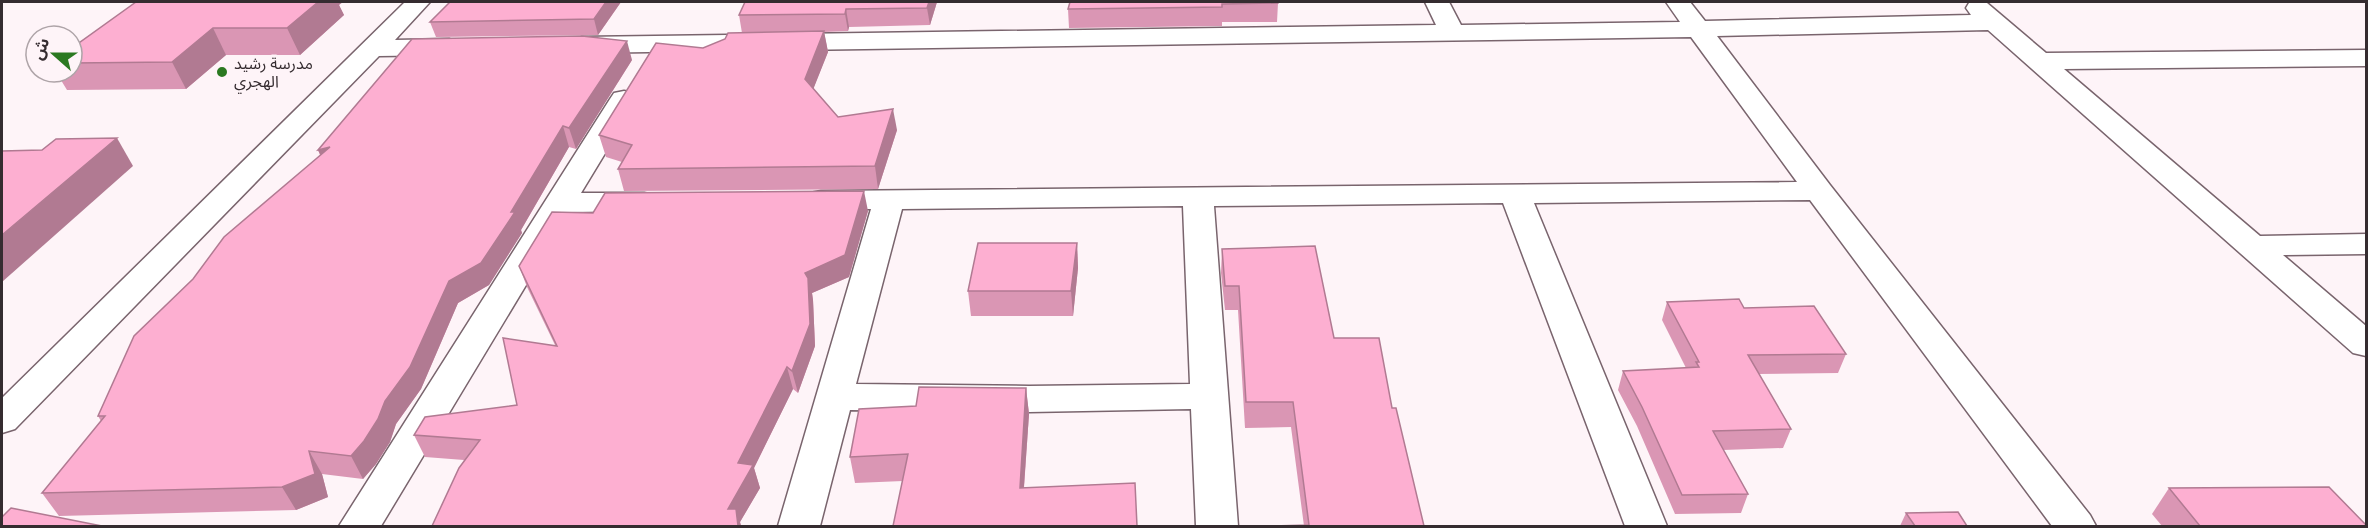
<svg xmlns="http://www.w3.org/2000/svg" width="2368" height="528" font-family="Overpass,'Noto Sans Arabic',sans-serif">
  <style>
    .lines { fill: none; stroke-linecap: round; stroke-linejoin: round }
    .minor-casing { stroke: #79646d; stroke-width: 3 }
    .minor { fill: #fff; fill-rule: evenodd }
    .wall { fill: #da96b4 }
    .shaded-wall { fill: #b17a92 }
    .building { fill: #fdafd1; stroke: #b17a92; stroke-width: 1.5 }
    .poi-dot { fill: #2b7921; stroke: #fef4f8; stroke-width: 2 }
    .labels { text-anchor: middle; stroke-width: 6; stroke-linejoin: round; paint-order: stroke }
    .poi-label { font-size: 16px; fill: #352c30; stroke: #fef4f8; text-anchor: start }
  </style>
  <rect width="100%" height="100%" fill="#fef4f8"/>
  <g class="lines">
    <g class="minor-casing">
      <g id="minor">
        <polygon points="405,2 430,2 395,40 449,39 458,42 462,47 458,52 449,55 379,56 15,429 2,433 2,398"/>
        <path d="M1425,2H1449L1461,25L1680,22L1666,2H1690L1705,21L1971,15L1966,8L1969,3H1987L2046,53L2366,50V66L2064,69L2260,236L2366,234V254L2283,255L2366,326V356L2353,353L1988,30L1717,36L1830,185L2090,515L2096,526H2052L1810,200L1534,203L1667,526H1625L1503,203L1214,206L1238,526H1196L1191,409L1029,412L850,410L820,526H778L871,209H821L810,207L806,200L810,193L821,191L1797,182L1691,37L582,53L573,50L569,45L573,40L582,37L1436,25ZM1183,206L1190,384L1029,386L856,384L902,209Z"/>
        <polygon points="624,91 634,93 638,99 581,193 644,193 655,195 659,202 655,209 644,211 570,212 381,526 339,526 610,99 614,93"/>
      </g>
    </g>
    <use href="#minor" class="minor"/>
  </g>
  <g class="wall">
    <polygon points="450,2 621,2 598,35 436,37 430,22"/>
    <polygon points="745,2 937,2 930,25 849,27 848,31 824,32 828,52 813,89 838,117 897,130 878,189 624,191 618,169 622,162 606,157 599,135 703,48 742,33 739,15"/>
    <polygon points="1070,2 1278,3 1277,22 1222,22 1222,26 1069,28 1068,9"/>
    <polygon points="339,5 344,15 300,55 226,55 186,89 67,90 56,72 72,72 72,48"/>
    <polygon points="632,60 576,149 569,147 521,230 522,233 489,285 458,303 421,389 396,424 390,442 376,464 363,479 322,474 328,497 296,510 59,516 42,493 101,421 98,416 193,279 320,155 318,150"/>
    <polygon points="868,211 849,277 812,293 813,300 815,346 798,393 793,389 754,468 760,488 740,522 741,526 432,526 464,460 425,457 414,435 517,405 555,345 527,287 519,266 593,213"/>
    <polygon points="1077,243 1078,268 1073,316 971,316 968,291"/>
    <polygon points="1222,249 1334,338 1392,408 1424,526 1304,526 1291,427 1245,428 1238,310 1225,310 1221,273"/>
    <polygon points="1667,302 1744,308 1846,354 1838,373 1758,374 1791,429 1783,448 1723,450 1748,494 1741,513 1675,514 1637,426 1618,390 1623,371 1686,368 1662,320"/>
    <polygon points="1026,388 1029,414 1024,488 1137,526 903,481 855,483 850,457 916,406"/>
    <polygon points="2169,488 2367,526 2162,526 2152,514"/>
    <polygon points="1906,513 1967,526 1900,526"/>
  </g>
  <g class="shaded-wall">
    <polygon points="318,2 343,2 339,5 344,15 300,55 287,28"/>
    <polygon points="606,2 621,2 598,35 594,19"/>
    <polygon points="929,2 937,2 930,25 927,8"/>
    <polygon points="846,9 849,27 848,31 845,14"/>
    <polygon points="213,28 226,55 186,89 172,62"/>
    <polygon points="824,31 828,52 809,100 805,79"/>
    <polygon points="627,41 632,60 576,149 569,128"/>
    <polygon points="893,109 897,130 878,189 875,166"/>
    <polygon points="563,126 569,147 521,230 522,233 489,285 458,303 421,389 396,424 390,442 376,464 363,479 351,456 385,401 449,281 511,212"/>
    <polygon points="117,138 133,166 2,282 2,235"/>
    <polygon points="330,147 328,170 318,150"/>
    <polygon points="864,191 868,211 849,277 812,293 813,300 815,346 798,393 792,371 805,273"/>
    <polygon points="1077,243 1078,268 1073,316 1071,291"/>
    <polygon points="787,367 793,389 754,468 760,488 740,522 741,526 733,526 728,509 738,463"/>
    <polygon points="1026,388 1029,414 1022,514 1020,488"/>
    <polygon points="309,451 322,474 328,497 296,510 282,487"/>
  </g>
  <g class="building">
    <polygon points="136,2 318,2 287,28 213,28 172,62 72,63 72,48"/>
    <polygon points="450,2 606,2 594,19 430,22"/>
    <polygon points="745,2 929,2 927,8 846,9 845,14 739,15"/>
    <polygon points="1070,2 1278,2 1278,3 1222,4 1222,7 1068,9"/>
    <polygon points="824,31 805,79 838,117 893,109 875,166 618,169 632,145 599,135 656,43 703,48 725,39 728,33"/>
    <polygon points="582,36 627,41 569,128 563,126 511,212 515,212 481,263 449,281 410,367 385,401 378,419 364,441 351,456 309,451 315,474 282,487 42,493 105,416 98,416 134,336 193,279 224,237 330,147 318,150 412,39"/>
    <polygon points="117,138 2,235 2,151 42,150 56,139"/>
    <polygon points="864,191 845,255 805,273 808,278 810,324 792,371 787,367 738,463 753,465 728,509 736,509 738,526 432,526 459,468 480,440 414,435 425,417 517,405 503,338 557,346 519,266 552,212 593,213 605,193"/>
    <polygon points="978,243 1077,243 1071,291 968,291"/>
    <polygon points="1315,246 1334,338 1379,338 1392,408 1396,408 1424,526 1272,526 1309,525 1293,402 1246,402 1239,286 1225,286 1222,249"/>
    <polygon points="1739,299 1744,308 1814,306 1846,354 1748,355 1791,429 1713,431 1748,494 1682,495 1642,407 1623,371 1699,367 1696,362 1699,362 1667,302"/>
    <polygon points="919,387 1026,388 1020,488 1135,483 1137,526 893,526 908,454 850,457 859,409 916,406"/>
    <polygon points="2329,487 2367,526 2200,526 2169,488"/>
    <polygon points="11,508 102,526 2,526 2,517"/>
    <polygon points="1958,512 1967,526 1915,526 1906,513"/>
  </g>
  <circle class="poi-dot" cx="222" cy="72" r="6"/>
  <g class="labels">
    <g class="poi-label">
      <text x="234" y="69">مدرسة رشيد<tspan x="234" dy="18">الهجري</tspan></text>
    </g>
  </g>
  <rect width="2368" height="528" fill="none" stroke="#352c30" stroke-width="6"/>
  <g transform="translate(54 54) rotate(291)"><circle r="28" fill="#fef4f8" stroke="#aea4a8" stroke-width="1.5"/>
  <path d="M0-4.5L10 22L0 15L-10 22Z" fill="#2b7921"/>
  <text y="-9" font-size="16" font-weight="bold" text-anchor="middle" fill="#352c30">ش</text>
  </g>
</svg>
